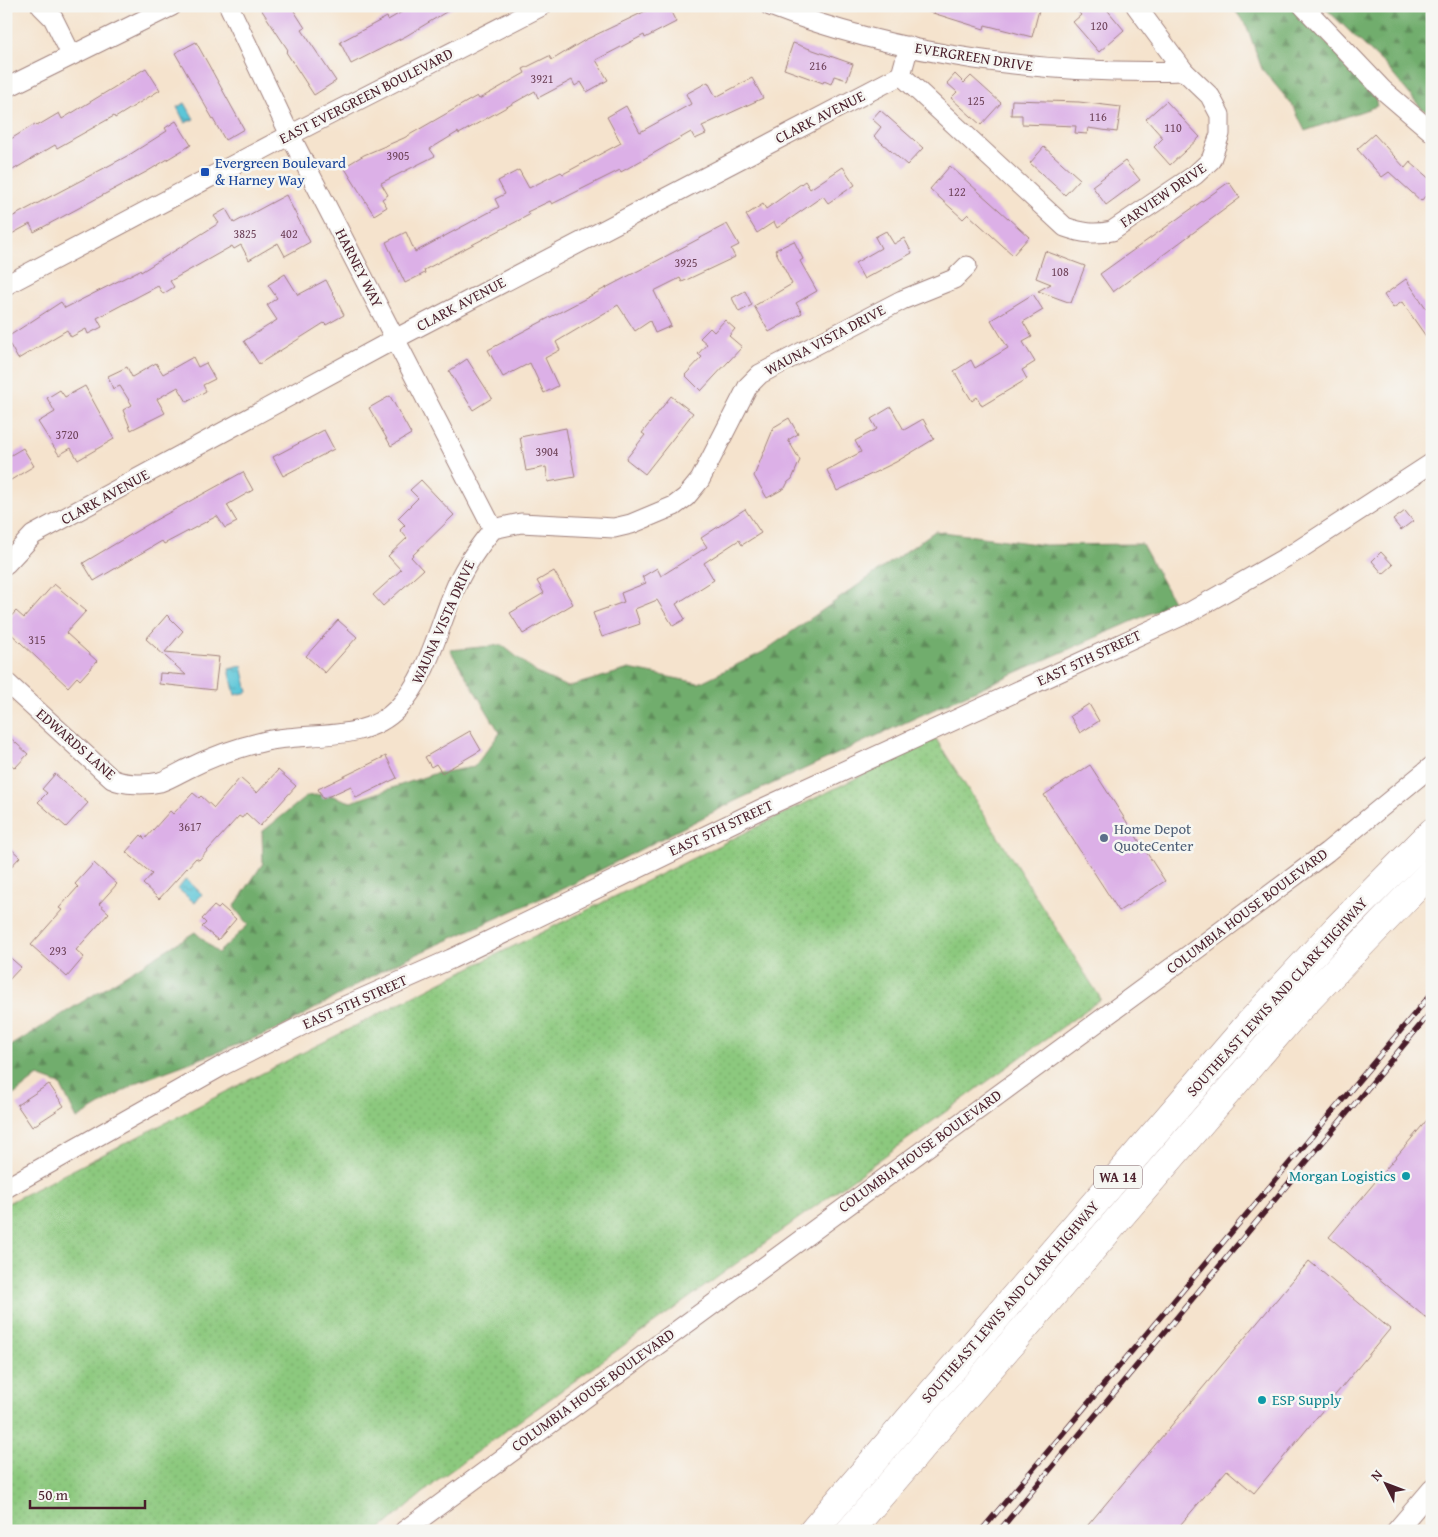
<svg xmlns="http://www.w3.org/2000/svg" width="1438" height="1537" font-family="'Gentium Book Plus',serif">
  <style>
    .grass { fill: url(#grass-dots); stroke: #6b7454 }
    .forest { fill: url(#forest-firs); stroke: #5e664c }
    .water { fill: url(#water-ripples); stroke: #537282 }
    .building { fill: #dcb0e7 }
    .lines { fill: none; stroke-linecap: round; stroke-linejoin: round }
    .minor-casing { stroke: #a0817c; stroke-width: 21 }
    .highway-casing { stroke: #a0817c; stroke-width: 29 }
    .minor { stroke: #fff; stroke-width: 19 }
    .highway { stroke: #fff; stroke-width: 28 }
    .rail-casing { stroke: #4a1f2b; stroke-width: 5.5 }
    .rail { stroke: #f6f6f2; stroke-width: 4; stroke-dasharray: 11; stroke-linecap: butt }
    .transit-dot { fill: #1a4fb4; stroke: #f6f6f2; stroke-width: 2 }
    .service-dot { fill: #5c6f8a; stroke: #f6f6f2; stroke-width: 2 }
    .culture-dot { fill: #0f9aa8; stroke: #f6f6f2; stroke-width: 2 }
    .labels { text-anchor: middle; stroke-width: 5; stroke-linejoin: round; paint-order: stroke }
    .number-label { font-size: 12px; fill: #6e435a }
    .shield { fill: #f6f6f2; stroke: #7e6067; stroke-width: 1 }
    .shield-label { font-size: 14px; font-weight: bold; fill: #4a1f2b }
    .street-label { font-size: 15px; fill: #4a1f2b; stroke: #f6f6f2 }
    .transit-label { font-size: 15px; fill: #164399; stroke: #f6f6f2; text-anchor: start }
    .service-label { font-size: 15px; fill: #4e5e75; stroke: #f6f6f2; text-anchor: start }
    .culture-label { font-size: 15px; fill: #0d838f; stroke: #f6f6f2; text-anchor: end }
  </style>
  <defs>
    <pattern id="grass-dots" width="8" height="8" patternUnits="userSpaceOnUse" patternTransform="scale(1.25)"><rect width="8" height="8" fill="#8cc97e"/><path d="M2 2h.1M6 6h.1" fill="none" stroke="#7aac6d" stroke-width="1.8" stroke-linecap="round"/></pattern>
    <pattern id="forest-firs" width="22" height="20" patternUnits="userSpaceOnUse" patternTransform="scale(1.25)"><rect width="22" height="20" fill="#71ad6d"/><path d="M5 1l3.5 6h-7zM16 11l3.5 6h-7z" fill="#5f8c5a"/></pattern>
    <pattern id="water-ripples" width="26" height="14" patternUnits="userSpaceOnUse" patternTransform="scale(1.25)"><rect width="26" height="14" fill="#5cc6d8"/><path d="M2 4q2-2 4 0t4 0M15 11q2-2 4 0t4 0" fill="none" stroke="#4ea0af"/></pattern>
  </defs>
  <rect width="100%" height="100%" fill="#f6f6f2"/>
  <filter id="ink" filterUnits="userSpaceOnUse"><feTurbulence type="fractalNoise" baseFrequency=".02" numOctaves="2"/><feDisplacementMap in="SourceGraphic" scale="10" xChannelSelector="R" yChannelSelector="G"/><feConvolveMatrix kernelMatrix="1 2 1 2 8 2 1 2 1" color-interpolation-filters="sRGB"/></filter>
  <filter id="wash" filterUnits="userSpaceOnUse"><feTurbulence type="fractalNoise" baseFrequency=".0096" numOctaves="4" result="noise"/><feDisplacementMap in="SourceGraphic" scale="20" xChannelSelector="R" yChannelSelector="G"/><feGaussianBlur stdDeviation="1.12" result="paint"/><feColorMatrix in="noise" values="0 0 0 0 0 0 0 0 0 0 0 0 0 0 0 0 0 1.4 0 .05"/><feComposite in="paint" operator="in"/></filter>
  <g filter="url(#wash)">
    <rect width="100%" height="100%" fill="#f5e3cd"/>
    <polygon class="grass" points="936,739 1101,999 442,1477 378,1531 6,1531 6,1204 461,972"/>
    <g class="forest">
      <polygon points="1232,6 1292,6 1374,93 1377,106 1305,131 1293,106 1262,69 1247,27"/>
      <polygon points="1323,6 1432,6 1432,115 1421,108 1385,65"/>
      <polygon points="935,531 1045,545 1142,544 1174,603 965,695 735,801 573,884 390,966 279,1029 138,1082 77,1119 60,1084 38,1076 6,1101 6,1049 195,932 218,953 248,925 234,907 263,863 262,832 307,796 327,794 351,802 433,774 474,767 500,733 450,650 502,645 537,673 567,687 629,669 699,683 763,652"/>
    </g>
    <g class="water">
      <polygon points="185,103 194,119 185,123 177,107"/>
      <polygon points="242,666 248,692 235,695 229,669"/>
      <polygon points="186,879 202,894 195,903 178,889"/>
    </g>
    <g id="blocks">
      <g class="building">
        <polygon points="259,6 291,6 305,28 302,30 336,81 314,95 286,52 288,50"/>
        <polygon points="412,6 456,6 406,36 351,64 340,42 387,17 388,20"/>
        <polygon points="656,6 668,6 676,22 645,38 644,35 596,60 608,80 587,92 581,82 575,86 572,80 538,98 535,91 459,134 458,132 430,149 435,156 381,183 388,195 382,199 387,207 374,215 344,167 364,155 404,138 477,96 479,99 525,73 523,69 549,56 552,60 585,40"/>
        <polygon points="921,6 1024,6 1039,10 1032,37 985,25 984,29 920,9"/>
        <polygon points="1073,6 1104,6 1124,30 1099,52 1073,22 1081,15"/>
        <polygon points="196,42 244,129 225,140 175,53"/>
        <polygon points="793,43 853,64 847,80 834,76 831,84 824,81 823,83 784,69"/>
        <polygon points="146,68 160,90 115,118 114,116 57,148 55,145 6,174 6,142 35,124 37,126 59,113 62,119"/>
        <polygon points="955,74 964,83 971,76 1001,103 981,125 951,98 957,92 947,83"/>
        <polygon points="752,78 763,98 702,126 706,134 695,139 691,132 621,172 620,170 552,204 550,201 527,212 529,215 424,270 425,273 405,283 386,242 406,232 415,252 499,207 495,199 505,194 498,181 519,170 529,188 561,172 563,174 621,143 607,117 626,106 640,132 691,104 686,94 708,82 716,97"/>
        <polygon points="1012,100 1079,102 1121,107 1117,132 1088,128 1087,134 1075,133 1076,126 1022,124 1022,115 1011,115"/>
        <polygon points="1166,101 1200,137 1170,165 1154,147 1163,138 1146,119"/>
        <polygon points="880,110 923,148 907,165 874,136 881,127 872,119"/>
        <polygon points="176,121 191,145 148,171 34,232 30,224 6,237 6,220 129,155 167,131 165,128"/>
        <polygon points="1374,134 1405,168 1410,162 1432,181 1432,188 1421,201 1389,172 1382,177 1357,149"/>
        <polygon points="1044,147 1080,179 1065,195 1030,163"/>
        <polygon points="1125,161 1140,180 1106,205 1092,186"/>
        <polygon points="950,166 1029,237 1013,255 968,214 963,219 930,189"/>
        <polygon points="843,167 855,185 828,203 823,196 777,228 774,222 757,233 746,215 763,204 766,209 805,181 810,189"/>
        <polygon points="1229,182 1240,198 1113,292 1100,274"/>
        <polygon points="286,195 310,242 285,256 278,243 249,260 241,245 234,249 232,246 170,281 174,287 163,294 158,286 97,318 102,327 88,334 86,329 71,337 67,330 18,359 6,338 61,302 65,308 140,270 141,272 219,223 214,216 226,209 234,223"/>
        <polygon points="727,224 739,245 731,249 735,257 682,282 680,278 654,291 671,326 655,333 650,321 635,331 618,305 556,342 560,350 545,358 558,386 544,393 530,363 503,377 488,350"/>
        <polygon points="886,231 894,244 904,238 912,253 864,279 855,263 881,248 875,237"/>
        <polygon points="794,241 803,259 800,261 817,291 796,303 802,313 769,332 754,306 792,284 775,250"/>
        <polygon points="1045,251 1085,266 1071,303 1038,291 1051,284 1036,278"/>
        <polygon points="285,274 298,295 326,280 344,315 326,325 324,323 259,364 244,341 277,320 267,305 277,298 268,285"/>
        <polygon points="1406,279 1426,308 1432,304 1432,345 1402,302 1393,308 1384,295"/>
        <polygon points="745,291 752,305 739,312 732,298"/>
        <polygon points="1033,294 1043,310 1023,322 1032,337 1023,342 1035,362 1022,370 1027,379 982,406 977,397 972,401 954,371 971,360 975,368 1008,348 991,320"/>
        <polygon points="725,320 735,329 729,336 742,347 701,391 685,375 702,357 698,354 707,344 700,338 710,328 714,332"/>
        <polygon points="193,357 198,367 206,363 215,379 203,385 206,391 187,402 178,387 157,399 165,413 131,430 123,410 132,405 120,386 113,389 108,376 127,367 132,377 156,363 163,374"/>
        <polygon points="467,359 492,398 473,410 449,371"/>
        <polygon points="85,386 114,439 78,460 71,448 59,455 38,422 55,412 47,398 60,390 65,397"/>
        <polygon points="390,396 411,434 391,446 369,408"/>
        <polygon points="671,396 693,413 645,474 626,459 645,435 642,433"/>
        <polygon points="891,407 904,430 923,419 934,439 896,462 837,491 827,470 861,452 855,441 877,429 871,419"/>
        <polygon points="789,418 798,434 788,440 800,460 792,479 788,482 785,488 767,498 754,476 774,427"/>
        <polygon points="566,428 575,477 548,482 546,467 526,471 520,437"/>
        <polygon points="324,430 334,449 283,476 273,457"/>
        <polygon points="23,448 34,466 6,483 6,458"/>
        <polygon points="243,472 253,490 227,505 237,522 225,528 217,516 164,544 162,541 94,581 83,563 152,522"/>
        <polygon points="421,480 454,515 411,557 423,570 383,606 373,595 401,570 388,556 407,538 400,530 405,525 398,518 418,498 410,490"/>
        <polygon points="745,509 761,533 742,545 739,540 704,563 714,580 676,604 685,619 673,626 657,600 635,609 640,624 602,637 593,613 624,602 621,593 646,583 642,577 657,568 661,576 707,547 701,538"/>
        <polygon points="1405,511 1413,521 1401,530 1393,520"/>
        <polygon points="1381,552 1393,565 1383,574 1372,561"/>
        <polygon points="554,571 573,604 523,634 510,613 544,593 537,581"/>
        <polygon points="54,584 86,611 66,633 97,661 80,680 77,677 68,687 6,629 6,622 16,611 24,618"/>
        <polygon points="167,615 183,631 165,652 219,657 215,690 159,684 160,673 186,675 146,639"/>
        <polygon points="338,620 357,637 325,673 306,656"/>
        <polygon points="1089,704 1099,721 1080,733 1070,716"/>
        <polygon points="470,731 481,750 442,773 436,764 431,767 425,757"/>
        <polygon points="6,734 28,754 15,768 6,760"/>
        <polygon points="386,756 397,778 356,798 351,786 323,799 318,789"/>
        <polygon points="1090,765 1165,881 1119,911 1044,795"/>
        <polygon points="278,770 296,786 260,826 246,813 242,818 239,816 199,860 196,858 159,899 143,884 152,874 126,852 141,835 145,839 170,811 173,814 193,793 199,798 201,796 214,808 240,778 257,793"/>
        <polygon points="55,774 88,803 66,827 38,802 47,793 42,789"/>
        <polygon points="6,844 20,857 6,872"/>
        <polygon points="94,863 117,884 99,904 109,913 76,950 84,957 67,977 31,945 62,910 59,908 78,887 75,884"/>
        <polygon points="214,906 218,909 221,906 236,919 218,940 202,927 206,923 202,919"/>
        <polygon points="6,954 21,967 6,983"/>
        <polygon points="49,1084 64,1106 32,1127 17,1105"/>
        <polygon points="1432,1114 1432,1323 1329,1237"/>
        <polygon points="1309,1261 1390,1329 1254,1493 1227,1470 1175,1531 1083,1531"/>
      </g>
    </g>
  </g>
  <g filter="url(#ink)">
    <use href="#blocks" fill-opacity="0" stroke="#a0817c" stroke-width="1"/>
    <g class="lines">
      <g class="minor-casing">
        <g id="minor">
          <polyline points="41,6 53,18 71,54"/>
          <polyline points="229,6 290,135 493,529"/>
          <path d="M770,6C899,56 1046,75 1184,71"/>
          <polyline points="1303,6 1383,90 1432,132"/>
          <path d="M901,75L1065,227C1082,233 1094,235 1112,231L1195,175L1211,160L1220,134V115L1210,96L1184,71L1136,6"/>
          <polyline points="6,88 172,6"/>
          <polyline points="6,285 290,135 542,6"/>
          <polyline points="6,564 33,535 395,339 901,75 909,46"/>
          <path d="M6,682L112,779C124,785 147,785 160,782C169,779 179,773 187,769C211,757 236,748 262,742C306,731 364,744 398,708C430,674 439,623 458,582C467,562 479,546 493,529L521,523L614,528L631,524L674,506L686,497L700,480L748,386L760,374L902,300L954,279L967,266"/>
          <polyline points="6,1188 220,1067 313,1020 451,959 761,809 1190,612 1297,551 1432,463"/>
          <polyline points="404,1531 1193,952 1327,852 1432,766"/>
          <polyline points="1396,1531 1432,1489"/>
        </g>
      </g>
      <g class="highway-casing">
        <g id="highway">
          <polyline points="813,1531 1247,1026 1337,928 1432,832"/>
          <polyline points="850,1531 1297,1011 1432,871"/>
        </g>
      </g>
      <use href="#minor" class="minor"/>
      <use href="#highway" class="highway"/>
      <g class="rail-casing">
        <g id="rail">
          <polyline points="981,1531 1432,993"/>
          <polyline points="999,1531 1432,1011"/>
        </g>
      </g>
      <use href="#rail" class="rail"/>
    </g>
  </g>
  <rect class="transit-dot" x="200" y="167" width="10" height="10" rx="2.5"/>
  <circle class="service-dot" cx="1104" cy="838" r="5"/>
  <g class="culture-dot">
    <circle cx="1406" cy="1176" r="5"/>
    <circle cx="1262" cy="1400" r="5"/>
  </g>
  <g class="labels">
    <g class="number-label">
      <text x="1099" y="30">120</text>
      <text x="818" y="70">216</text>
      <text x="542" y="83">3921</text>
      <text x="976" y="105">125</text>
      <text x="1098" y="121">116</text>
      <text x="1173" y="132">110</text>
      <text x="398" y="160">3905</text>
      <text x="957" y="196">122</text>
      <text x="245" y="238">3825</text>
      <text x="289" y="238">402</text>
      <text x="686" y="267">3925</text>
      <text x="1060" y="276">108</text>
      <text x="67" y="439">3720</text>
      <text x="547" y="456">3904</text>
      <text x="37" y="644">315</text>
      <text x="190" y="831">3617</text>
      <text x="58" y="955">293</text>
    </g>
    <rect class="shield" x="1094" y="1165.5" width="48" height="23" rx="4"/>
    <g class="shield-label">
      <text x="1118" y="1182">WA 14</text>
    </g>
    <g class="street-label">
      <text transform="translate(974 57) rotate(9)" y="5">EVERGREEN DRIVE</text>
      <text transform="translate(366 96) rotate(-27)" y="5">EAST EVERGREEN BOULEVARD</text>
      <text transform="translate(820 117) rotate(-27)" y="5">CLARK AVENUE</text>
      <text transform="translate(1163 195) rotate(-35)" y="5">FARVIEW DRIVE</text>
      <text transform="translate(359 268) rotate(63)" y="5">HARNEY WAY</text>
      <text transform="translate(461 304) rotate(-28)" y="5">CLARK AVENUE</text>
      <text transform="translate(825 340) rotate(-28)" y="5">WAUNA VISTA DRIVE</text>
      <text transform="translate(105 497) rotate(-29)" y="5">CLARK AVENUE</text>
      <text transform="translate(443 622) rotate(-66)" y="5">WAUNA VISTA DRIVE</text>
      <text transform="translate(1089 658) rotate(-25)" y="5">EAST 5TH STREET</text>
      <text transform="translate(76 744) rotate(41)" y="5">EDWARDS LANE</text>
      <text transform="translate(721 828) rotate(-25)" y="5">EAST 5TH STREET</text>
      <text transform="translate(1247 911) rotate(-37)" y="5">COLUMBIA HOUSE BOULEVARD</text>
      <text transform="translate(1277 997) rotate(-48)" y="5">SOUTHEAST LEWIS AND CLARK HIGHWAY</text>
      <text transform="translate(355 1002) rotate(-24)" y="5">EAST 5TH STREET</text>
      <text transform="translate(920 1151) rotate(-36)" y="5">COLUMBIA HOUSE BOULEVARD</text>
      <text transform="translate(1010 1302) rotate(-49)" y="5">SOUTHEAST LEWIS AND CLARK HIGHWAY</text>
      <text transform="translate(593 1390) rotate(-36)" y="5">COLUMBIA HOUSE BOULEVARD</text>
    </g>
    <g class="transit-label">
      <text x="215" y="168">Evergreen Boulevard<tspan x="215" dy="17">&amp; Harney Way</tspan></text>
    </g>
    <g class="service-label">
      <text x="1114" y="834">Home Depot<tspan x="1114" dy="17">QuoteCenter</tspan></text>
    </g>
    <g class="culture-label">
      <text x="1396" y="1181">Morgan Logistics</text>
      <text x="1272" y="1405" text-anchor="start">ESP Supply</text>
    </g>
  </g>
  <rect width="1438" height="1537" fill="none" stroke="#f6f6f2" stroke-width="25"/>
  <g transform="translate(1386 1484) rotate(312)" stroke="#f6f6f2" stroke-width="4" paint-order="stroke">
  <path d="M0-4L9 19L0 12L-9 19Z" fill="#4a1f2b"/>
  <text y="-8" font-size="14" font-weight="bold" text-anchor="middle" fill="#4a1f2b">N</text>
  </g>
  <path d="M30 1500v8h115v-8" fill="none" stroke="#4a1f2b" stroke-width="2.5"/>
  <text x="38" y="1500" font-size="15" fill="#4a1f2b" stroke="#f6f6f2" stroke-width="4" paint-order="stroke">50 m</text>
</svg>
